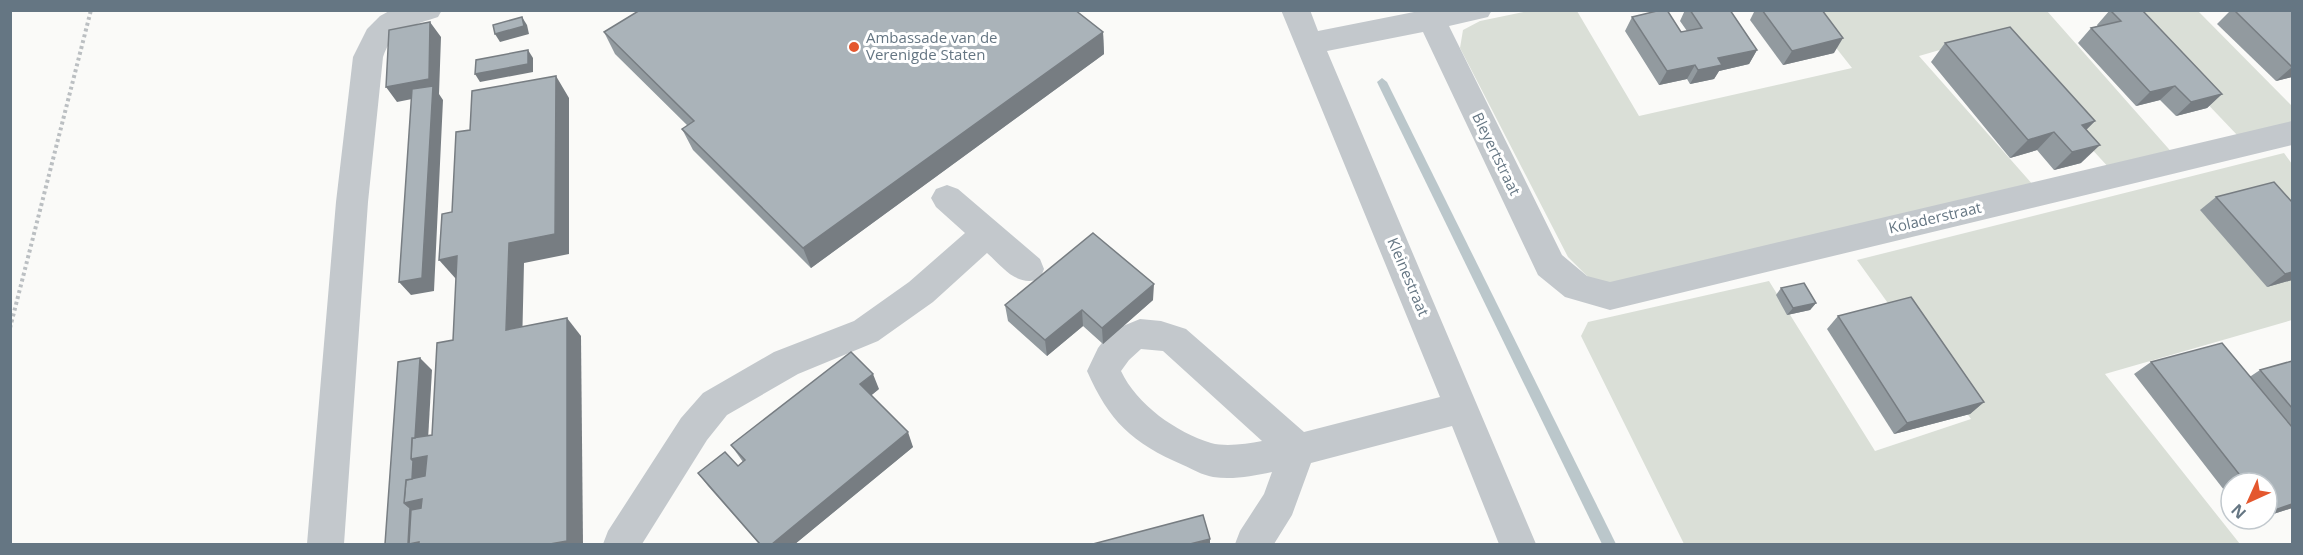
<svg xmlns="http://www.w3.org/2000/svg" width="2303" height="555" font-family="'Open Sans',sans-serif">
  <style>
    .green { fill: #dadfd7 }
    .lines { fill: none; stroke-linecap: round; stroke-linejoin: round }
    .stream { fill: #bbc7cb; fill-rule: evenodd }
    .path { stroke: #bbbfc2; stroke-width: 4; stroke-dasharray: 3 3; stroke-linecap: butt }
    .minor { fill: #c3c8cc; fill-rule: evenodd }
    .wall { fill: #929a9f }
    .shaded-wall { fill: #777d82 }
    .building { fill: #aab3b9; stroke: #777d82; stroke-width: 1.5 }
    .poi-dot { fill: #e4572e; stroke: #fff; stroke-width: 2 }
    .labels { text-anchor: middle; stroke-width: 6; stroke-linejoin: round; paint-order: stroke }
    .poi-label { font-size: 15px; fill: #657683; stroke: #fff; text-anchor: start }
    .street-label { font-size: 15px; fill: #657683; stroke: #fff }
  </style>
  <rect width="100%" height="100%" fill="#fafaf8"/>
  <g class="green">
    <polygon points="1529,11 1577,11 1639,116 1852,68 1807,11 2047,11 2175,156 2111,170 1988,36 1919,56 2034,186 1642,288 1593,282 1568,257 1460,48 1463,30 1480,21"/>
    <polygon points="2119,11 2198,11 2292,106 2292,124 2239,137"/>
    <polygon points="2284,153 2292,164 2292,320 2105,374 2240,544 1684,544 1581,336 1588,322 1769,281 1875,451 1971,419 1857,260"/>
  </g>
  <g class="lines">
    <polygon class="stream" points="1382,78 1387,82 1616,544 1602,544 1377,82"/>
    <polyline class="path" points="10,328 91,10"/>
    <g class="minor">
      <path d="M391,10H442L438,17C413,25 392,30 383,57L368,202L344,544H307L336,202L353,57L367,29L380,16Z"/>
      <path d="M1281,10H1310L1318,31L1414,12L1413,10H1492L1488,17L1449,26L1562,255L1587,276L1610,282L2292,121V145L1610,310L1565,297L1538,275L1423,32L1327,51L1536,544H1499L1452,426L1311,463L1292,515L1274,544H1235L1240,531L1264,494L1272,472C1252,476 1233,480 1213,477C1202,475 1192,469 1183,465C1132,443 1109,421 1087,371L1098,348L1111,331L1140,319L1161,321L1186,329L1304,432L1440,397ZM1141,349L1163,351L1262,441C1246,444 1226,447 1211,443C1176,432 1137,405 1121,371L1129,360Z"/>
      <path d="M947,185L958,189L1040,259L1044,269L1040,279C1016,287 1004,268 987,253L933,302L878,341L798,374L727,415L707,440L642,544H603L608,531L681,418L703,393L774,352L854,321L909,282L965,233L936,207L931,198L936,189Z"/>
    </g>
  </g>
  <g class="wall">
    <polygon points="1685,10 1730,10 1757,50 1749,64 1719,71 1714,79 1690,84 1687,79 1659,85 1625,31 1632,17 1681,32 1687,31 1680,21"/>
    <polygon points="1755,10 1822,10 1834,53 1783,65 1750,20"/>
    <polygon points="2110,10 2222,94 2207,108 2176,116 2160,100 2136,106 2078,43 2091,28 2098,27 2097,25"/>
    <polygon points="2231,10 2292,10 2292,77 2276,81 2217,24"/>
    <polygon points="604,32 1103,32 1104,54 811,268 693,150 682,129 688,126 615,54"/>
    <polygon points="1945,43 2095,121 2086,130 2081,163 2054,170 2037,150 2010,158 1931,62"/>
    <polygon points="2216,197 2292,202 2292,280 2267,287 2200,210"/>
    <polygon points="1781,288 1816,303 1810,310 1787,315 1776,295"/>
    <polygon points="1153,300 1103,344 1083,326 1047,356 1008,321 1005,305"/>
    <polygon points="1838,316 1984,402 1970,414 1894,434 1827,329"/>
    <polygon points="2292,361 2292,508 2267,516 2267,483 2231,483 2231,499 2134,374 2151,362 2251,376 2260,370"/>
    <polygon points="879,389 871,395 913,447 795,544 759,544 708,486 698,473 738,466 743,462 731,445"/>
  </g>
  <g class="shaded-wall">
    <polygon points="522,17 527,25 529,34 500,42 495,34"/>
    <polygon points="430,22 441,37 439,94 443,100 434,291 411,295 399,282 432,95 397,102 386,87"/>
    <polygon points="1103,32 1104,54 811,268 803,248"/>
    <polygon points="1843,38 1834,53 1783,65 1792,51"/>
    <polygon points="528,50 533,58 533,72 480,82 475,74"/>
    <polygon points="1757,50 1749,64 1719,71 1714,79 1690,84 1698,70 1718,58"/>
    <polygon points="1695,65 1687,79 1659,85 1667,71"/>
    <polygon points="2292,67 2292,77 2276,81"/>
    <polygon points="556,76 569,98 569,254 524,263 522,348 506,330 509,243"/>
    <polygon points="2175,86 2160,100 2136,106 2150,92"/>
    <polygon points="2222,94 2207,108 2176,116 2191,102"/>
    <polygon points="2095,121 2077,139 2082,125"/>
    <polygon points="2054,132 2037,150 2010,158 2028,140"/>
    <polygon points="2100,145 2081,163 2054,170 2072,152"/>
    <polygon points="457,256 456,279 439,260"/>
    <polygon points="2292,272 2292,280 2267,287 2285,274"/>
    <polygon points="1154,284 1153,300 1103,344 1102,328"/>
    <polygon points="1816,303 1810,310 1787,315 1793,308"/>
    <polygon points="1082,310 1083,326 1047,356 1045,340"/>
    <polygon points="567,318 581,336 583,544 550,544"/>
    <polygon points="420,358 432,370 422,544 408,544 404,503"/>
    <polygon points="873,374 879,389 867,399 860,384"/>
    <polygon points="1984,402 1970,414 1894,434 1907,423"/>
    <polygon points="908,432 913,447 795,544 772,544"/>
    <polygon points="2292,504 2292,508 2267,516 2267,512 2269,512"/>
    <polygon points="1210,539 1210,544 1190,544"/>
  </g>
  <g class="building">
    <polygon points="640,10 1075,10 1103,32 803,248 682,129 694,121 604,32"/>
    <polygon points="1661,10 1667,10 1681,32 1702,28 1690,10 1730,10 1757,50 1718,58 1722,65 1698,70 1695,65 1667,71 1632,17"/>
    <polygon points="1762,10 1822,10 1843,38 1792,51"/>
    <polygon points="2110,10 2142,10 2222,94 2191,102 2175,86 2150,92 2091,28 2121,21"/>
    <polygon points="2234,10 2292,10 2292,67"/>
    <polygon points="522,17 524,26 495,34 493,25"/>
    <polygon points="430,22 429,79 386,87 389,30"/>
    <polygon points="2010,27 2095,121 2082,125 2100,145 2072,152 2054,132 2028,140 1945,43"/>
    <polygon points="528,50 528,64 475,74 476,60"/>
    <polygon points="556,76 555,234 509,243 506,330 567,318 567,541 550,544 419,544 419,542 409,544 411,510 421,508 422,499 404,503 406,480 425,476 427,456 411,459 412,438 432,435 437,343 453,340 457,256 439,260 442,214 452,212 456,132 470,130 472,91"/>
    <polygon points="433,86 422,278 399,282 412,89"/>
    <polygon points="2274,182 2292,202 2292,272 2285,274 2216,197"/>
    <polygon points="1093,233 1154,284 1102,328 1082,310 1045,340 1005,305"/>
    <polygon points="1804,283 1816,303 1793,308 1781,288"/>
    <polygon points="1911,297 1984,402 1907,423 1838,316"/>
    <polygon points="2222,343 2292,427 2292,504 2269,512 2267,510 2267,483 2246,483 2151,362"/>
    <polygon points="851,352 873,374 860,384 908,432 772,544 760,544 698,473 725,452 738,466 745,460 731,445"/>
    <polygon points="420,358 415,438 412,438 411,459 413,461 412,479 406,480 404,503 410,508 408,544 385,544 398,362"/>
    <polygon points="2292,361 2292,408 2260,370"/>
    <polygon points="1203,515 1210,539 1190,544 1093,544"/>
  </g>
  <circle class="poi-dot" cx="854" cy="47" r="6"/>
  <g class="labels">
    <g class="poi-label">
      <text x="866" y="43">Ambassade van de<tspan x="866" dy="17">Verenigde Staten</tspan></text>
    </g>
    <g class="street-label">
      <text transform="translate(1496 154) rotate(64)" y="5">Bleyertstraat</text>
      <text transform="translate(1935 218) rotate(-13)" y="5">Koladerstraat</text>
      <text transform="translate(1408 277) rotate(67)" y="5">Kleinestraat</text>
    </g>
  </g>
  <rect width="2303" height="555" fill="none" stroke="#657683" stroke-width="24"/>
  <g transform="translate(2249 501) rotate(225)"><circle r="28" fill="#ffffff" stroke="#c1c8cd" stroke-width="1.5"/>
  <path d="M0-4.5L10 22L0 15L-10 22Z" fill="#e4572e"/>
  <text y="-9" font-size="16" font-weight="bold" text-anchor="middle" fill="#657683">N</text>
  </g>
</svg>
